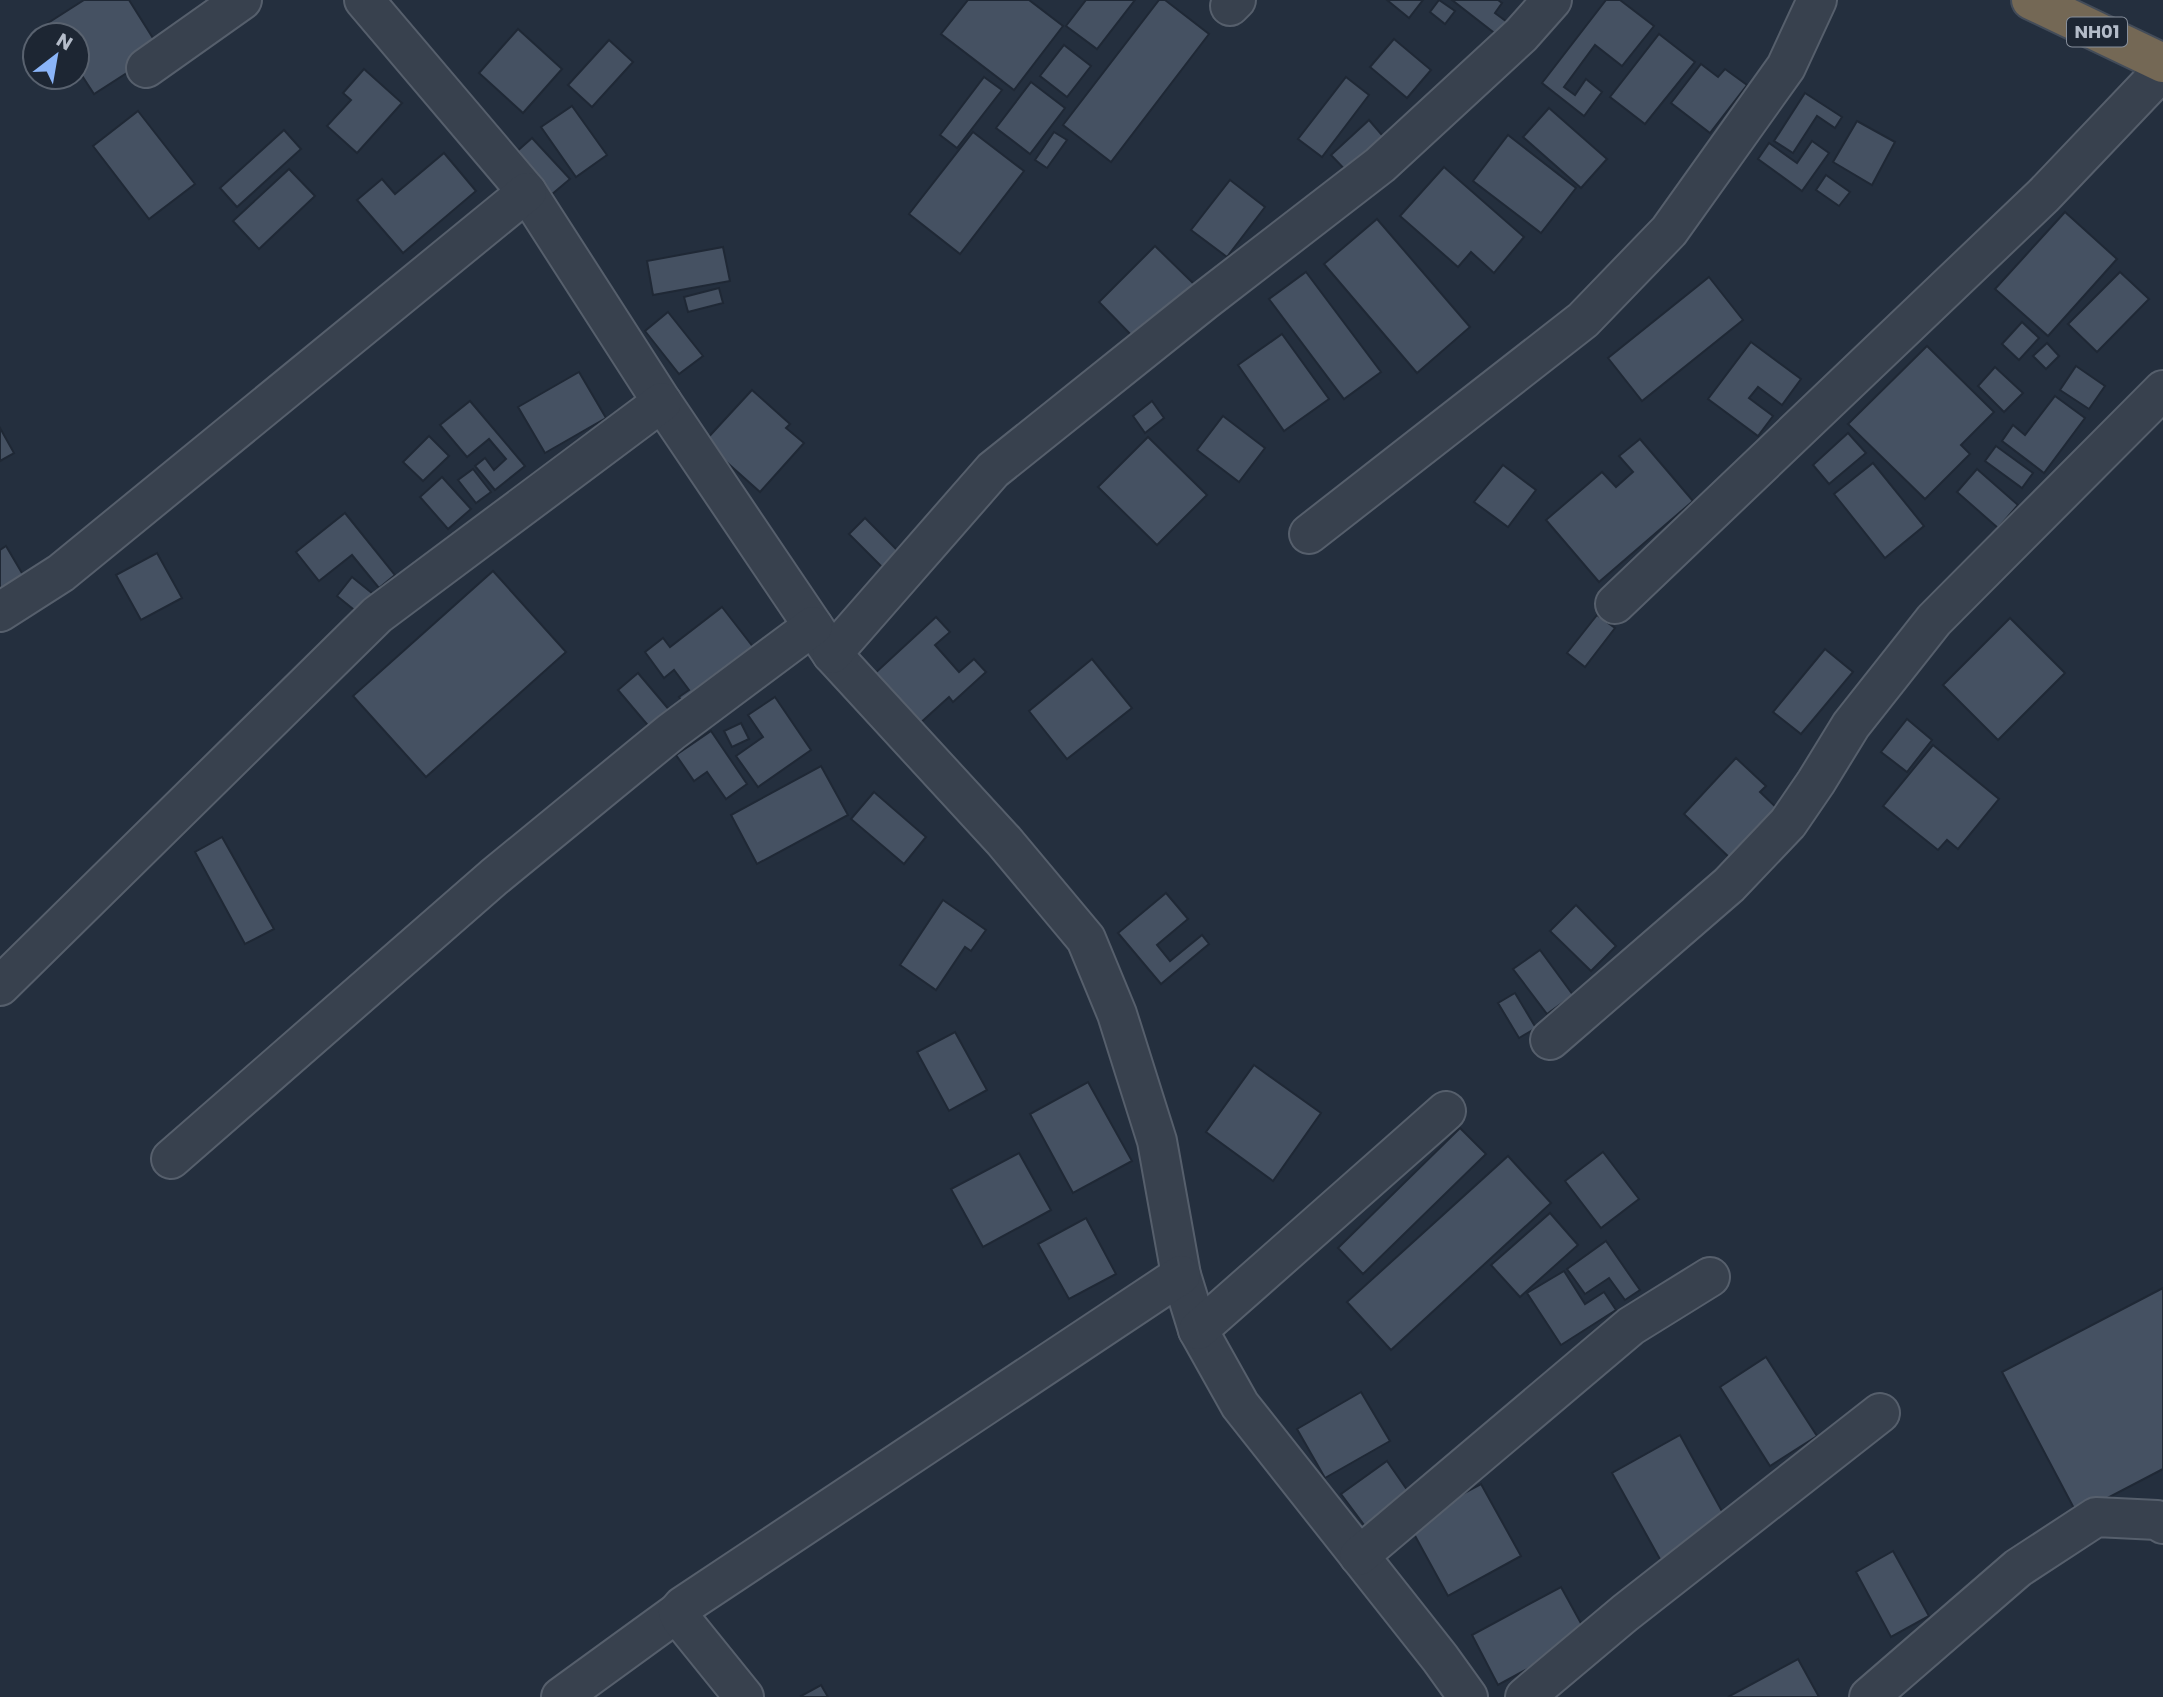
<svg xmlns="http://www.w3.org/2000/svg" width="2163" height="1697" font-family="Poppins,sans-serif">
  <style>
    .building { fill: #455162; stroke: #1f2835; stroke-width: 2 }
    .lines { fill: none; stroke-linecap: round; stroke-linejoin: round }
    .street-casing { stroke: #565f6c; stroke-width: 42 }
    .highway-casing { stroke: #434c59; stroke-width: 42 }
    .street { stroke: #38414e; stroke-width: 38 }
    .highway { stroke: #746855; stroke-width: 38 }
    .labels { text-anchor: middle; stroke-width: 5; stroke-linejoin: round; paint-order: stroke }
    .shield { fill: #1d2633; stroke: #878f9c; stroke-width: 2 }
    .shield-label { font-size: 18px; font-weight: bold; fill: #b4bcc9 }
  </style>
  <rect width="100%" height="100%" fill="#242f3e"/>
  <g class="building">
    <polygon points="84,0 129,0 161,51 94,94 77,68 77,35 55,35 48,23"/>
    <polygon points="968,0 1029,0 1063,26 1014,90 941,34"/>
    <polygon points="1086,0 1135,0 1097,49 1066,26"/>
    <polygon points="1159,0 1165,0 1209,34 1111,162 1063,125"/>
    <polygon points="1387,0 1423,0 1409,18"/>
    <polygon points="1439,0 1455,11 1445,24 1430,12"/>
    <polygon points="1452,0 1498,0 1502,3 1495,13 1507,22 1497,35"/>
    <polygon points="1606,0 1620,0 1654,26 1622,66 1595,45 1564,87 1575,95 1586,79 1602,92 1584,116 1542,83"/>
    <polygon points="518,29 562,69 523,113 479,73"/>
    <polygon points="1659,34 1695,62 1645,124 1610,97"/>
    <polygon points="1394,39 1431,70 1407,98 1370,67"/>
    <polygon points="609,40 633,62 592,107 568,85"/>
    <polygon points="1064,45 1091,66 1067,97 1040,76"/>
    <polygon points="1701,64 1718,77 1725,69 1747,85 1710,133 1671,103"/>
    <polygon points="364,69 402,103 357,153 327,126 351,100 343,93"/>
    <polygon points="984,77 1002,90 957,148 940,135"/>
    <polygon points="1346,77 1369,95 1322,157 1298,139"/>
    <polygon points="1031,82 1065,108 1030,154 996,128"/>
    <polygon points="1805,93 1842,117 1835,128 1817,116 1793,153 1774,141"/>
    <polygon points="572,106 607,155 576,177 541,127"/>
    <polygon points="1549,108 1607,159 1581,188 1523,137"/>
    <polygon points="138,111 195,184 149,219 93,146"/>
    <polygon points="1369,120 1388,142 1351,176 1331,155"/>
    <polygon points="1857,121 1895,142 1872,185 1833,162"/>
    <polygon points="284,130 301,149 237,207 220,188"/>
    <polygon points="973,132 1024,171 960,254 909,214"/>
    <polygon points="1054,132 1067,140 1047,168 1035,160"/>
    <polygon points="1508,135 1576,188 1541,233 1473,181"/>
    <polygon points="532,138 570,179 551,195 514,154"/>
    <polygon points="1812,141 1829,153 1802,191 1758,159 1769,143 1797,163"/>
    <polygon points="444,153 476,191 403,253 357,200 382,179 395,194"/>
    <polygon points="1444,167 1524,237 1494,273 1471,252 1458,267 1400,216"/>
    <polygon points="289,169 315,196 259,249 233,221"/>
    <polygon points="1826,175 1850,192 1839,206 1816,190"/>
    <polygon points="1230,180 1265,207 1227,257 1191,230"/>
    <polygon points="2065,212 2117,259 2048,336 1995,289"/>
    <polygon points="1377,219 1470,327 1417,373 1324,264"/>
    <polygon points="1155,246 1197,287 1140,344 1099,302"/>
    <polygon points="723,247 730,281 653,295 647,261"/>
    <polygon points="1306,272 1381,372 1344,399 1269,299"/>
    <polygon points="2120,272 2149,299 2097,352 2068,324"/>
    <polygon points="1709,277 1743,320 1642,401 1608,358"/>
    <polygon points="719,288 723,303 688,312 684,297"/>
    <polygon points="668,312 703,356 679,374 645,331"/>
    <polygon points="2022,322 2039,338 2019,360 2002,344"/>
    <polygon points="1282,334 1329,399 1284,431 1238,365"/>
    <polygon points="1751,342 1801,379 1782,405 1758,387 1749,398 1773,416 1758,436 1708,399"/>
    <polygon points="2047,343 2059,356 2046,369 2033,356"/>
    <polygon points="1927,346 1994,412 1961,445 1970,454 1925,499 1848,424"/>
    <polygon points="2076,366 2105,386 2089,409 2060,390"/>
    <polygon points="1995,367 2023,393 2004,412 1978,386"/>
    <polygon points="579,372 606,418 545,453 518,407"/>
    <polygon points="752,390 790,424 786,428 804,443 760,492 704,442"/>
    <polygon points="2055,396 2085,418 2044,473 2002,441 2013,425 2025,435"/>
    <polygon points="470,401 525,466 495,490 475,466 485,458 494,470 506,459 489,439 467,457 440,425"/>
    <polygon points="1152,401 1164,418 1145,433 1133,416"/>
    <polygon points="1223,416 1265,448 1239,482 1197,450"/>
    <polygon points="0,428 14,453 0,461"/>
    <polygon points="1848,433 1866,453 1829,484 1813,465"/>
    <polygon points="429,436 449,456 423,481 403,462"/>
    <polygon points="1148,437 1207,495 1157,545 1098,487"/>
    <polygon points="1640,439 1693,501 1599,582 1546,520 1602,472 1616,487 1633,472 1619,456"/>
    <polygon points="1996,446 2033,473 2022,488 1985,461"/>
    <polygon points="1873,463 1924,526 1885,558 1834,494"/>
    <polygon points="1503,465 1536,490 1508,527 1474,502"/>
    <polygon points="473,469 491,492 476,503 458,480"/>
    <polygon points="1977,469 2018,505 1998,528 1957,492"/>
    <polygon points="442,477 471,509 448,529 420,497"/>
    <polygon points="345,513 395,575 379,588 352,555 319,581 296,552"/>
    <polygon points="865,518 900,553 884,569 849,534"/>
    <polygon points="6,546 29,585 0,602 0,550"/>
    <polygon points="157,553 182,598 141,620 116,575"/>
    <polygon points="493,571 566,652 426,777 353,696"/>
    <polygon points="352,577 378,598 363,617 337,596"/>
    <polygon points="722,607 757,652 686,707 679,697 689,690 674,670 664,678 645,652 663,638 670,647"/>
    <polygon points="1597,615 1615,628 1585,667 1567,653"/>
    <polygon points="936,617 950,632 935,645 959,672 974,659 986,672 953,702 949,697 918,725 872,676"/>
    <polygon points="2010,618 2065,673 1998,740 1943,685"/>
    <polygon points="1825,649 1853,672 1801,734 1773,712"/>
    <polygon points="1092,659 1132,708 1067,759 1029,711"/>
    <polygon points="638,673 671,712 651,729 618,690"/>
    <polygon points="775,697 811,750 758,787 736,756 763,737 748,715"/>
    <polygon points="1907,719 1932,740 1907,772 1881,752"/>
    <polygon points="741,723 749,739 732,747 724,731"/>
    <polygon points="711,731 747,784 726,799 707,772 694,781 676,755"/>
    <polygon points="1933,745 1999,799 1958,849 1947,840 1938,850 1883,806"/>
    <polygon points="1736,758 1766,786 1760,792 1782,813 1733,861 1684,814"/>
    <polygon points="821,766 848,815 757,864 731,815"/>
    <polygon points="874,792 926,837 904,864 851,819"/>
    <polygon points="222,837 274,929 245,944 195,852"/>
    <polygon points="1166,893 1188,919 1157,945 1170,961 1202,935 1209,944 1161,984 1118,933"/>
    <polygon points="943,900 986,930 971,951 965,947 936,990 900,965"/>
    <polygon points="1576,905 1616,946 1591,971 1550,931"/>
    <polygon points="1540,950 1573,995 1547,1014 1513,969"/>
    <polygon points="1515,993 1536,1028 1519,1038 1498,1003"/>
    <polygon points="955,1032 987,1090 949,1111 917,1052"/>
    <polygon points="1254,1065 1321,1113 1273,1181 1206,1132"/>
    <polygon points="1088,1082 1132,1161 1073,1193 1030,1114"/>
    <polygon points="1460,1128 1486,1154 1363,1274 1338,1248"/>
    <polygon points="1603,1152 1639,1199 1601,1228 1565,1181"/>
    <polygon points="1019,1153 1051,1210 983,1247 951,1189"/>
    <polygon points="1508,1156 1551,1203 1391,1350 1347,1302"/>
    <polygon points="1550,1213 1578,1245 1520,1297 1491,1265"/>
    <polygon points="1086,1218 1116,1274 1069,1299 1038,1244"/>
    <polygon points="1606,1241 1640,1290 1625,1300 1609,1278 1585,1294 1567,1269"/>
    <polygon points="1564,1271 1585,1304 1604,1292 1616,1310 1561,1345 1527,1293"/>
    <polygon points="2163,1288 2163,1469 2077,1514 2002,1372"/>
    <polygon points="1766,1357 1817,1436 1770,1466 1720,1387"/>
    <polygon points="1361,1392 1390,1441 1325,1478 1297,1429"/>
    <polygon points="1680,1435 1729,1524 1661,1561 1612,1473"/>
    <polygon points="1387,1461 1412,1497 1367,1529 1341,1494"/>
    <polygon points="1481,1484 1521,1556 1448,1596 1408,1523"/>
    <polygon points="1893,1551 1929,1616 1891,1637 1856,1572"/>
    <polygon points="1561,1587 1588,1636 1498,1685 1472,1635"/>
    <polygon points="1798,1659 1819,1697 1728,1697"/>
    <polygon points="821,1685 828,1697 802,1697 801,1696"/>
  </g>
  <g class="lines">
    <g class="street-casing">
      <g id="street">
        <polyline points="364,0 527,192 662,402 832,654 1004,841 1086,939 1117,1014 1157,1141 1181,1275 1198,1330 1240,1405 1440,1658 1468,1697"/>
        <polyline points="1230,6 1236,0"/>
        <polyline points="146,68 242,0"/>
        <polyline points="1309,534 1583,320 1669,231 1786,67 1817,0"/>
        <polyline points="1615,604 2044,195 2163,70"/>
        <polyline points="0,612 61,573 527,192"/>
        <polyline points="832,654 993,470 1204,301 1380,165 1521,35 1552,0"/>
        <polyline points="0,986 377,615 662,402"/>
        <polyline points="1550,1040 1729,885 1788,823 1816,782 1851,725 1934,620 2163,390"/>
        <polyline points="171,1159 494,877 671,732 813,626"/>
        <polyline points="1198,1330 1446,1111"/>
        <polyline points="1359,1556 1631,1326 1710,1277"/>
        <polyline points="561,1697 678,1612"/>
        <polyline points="744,1697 681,1619 678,1612 683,1606 1181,1275"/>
        <polyline points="1525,1697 1625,1613 1880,1413"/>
        <polyline points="1869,1697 2018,1568 2096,1517 2157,1520 2163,1524"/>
      </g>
    </g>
    <g class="highway-casing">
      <polyline id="highway" points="2031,0 2163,63"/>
    </g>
    <use href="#street" class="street"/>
    <use href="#highway" class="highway"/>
  </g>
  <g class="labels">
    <rect class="shield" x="2067" y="17.5" width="60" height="29" rx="5"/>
    <g class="shield-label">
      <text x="2097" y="38">NH01</text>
    </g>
  </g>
  <g transform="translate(56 56) rotate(31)"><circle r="33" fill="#1d2633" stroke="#59626f" stroke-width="2"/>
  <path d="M0-5L12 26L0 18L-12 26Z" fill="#8ab4f8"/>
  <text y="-10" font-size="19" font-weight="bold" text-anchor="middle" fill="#b4bcc9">N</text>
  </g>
</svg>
